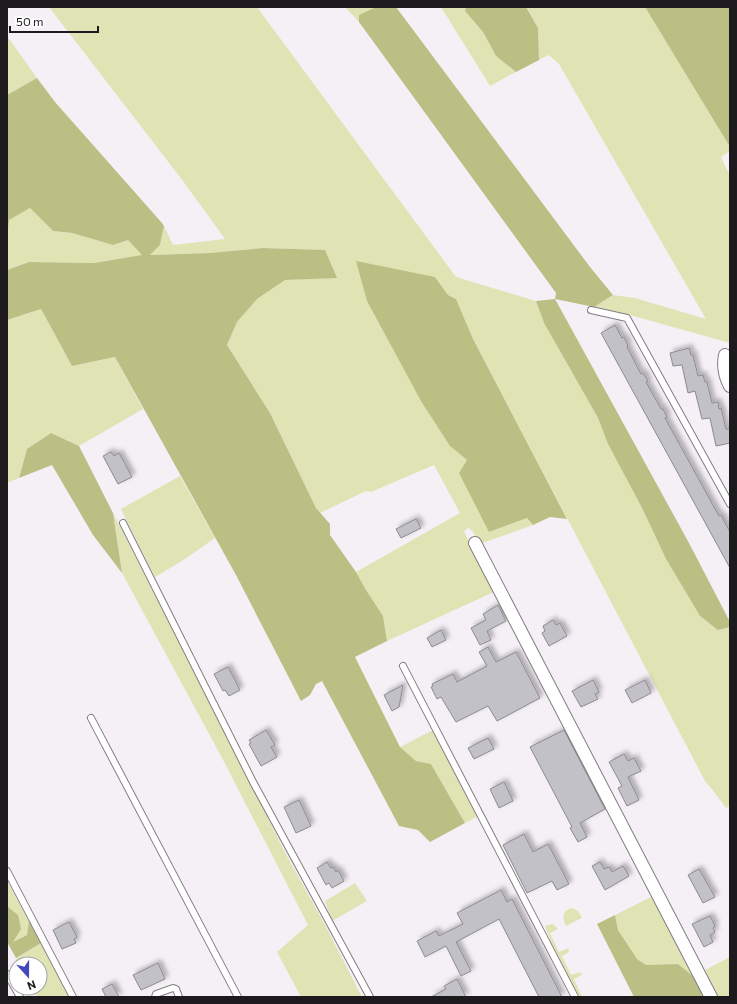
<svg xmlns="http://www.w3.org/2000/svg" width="737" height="1004" font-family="Commissioner,sans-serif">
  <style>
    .green { fill: #e0e4b4 }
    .forest { fill: #bbbf84 }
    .building { fill: #c1c1c7; stroke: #8b8b91; filter: url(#shadow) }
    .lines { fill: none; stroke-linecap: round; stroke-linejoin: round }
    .lane-casing { stroke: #817d82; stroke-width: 8 }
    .street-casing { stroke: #817d82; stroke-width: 14 }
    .lane { stroke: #fff; stroke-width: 6 }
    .street { stroke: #fff; stroke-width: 12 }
  </style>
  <defs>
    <filter id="shadow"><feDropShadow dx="3.5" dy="-3.5" stdDeviation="2" flood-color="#0004"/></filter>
  </defs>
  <rect width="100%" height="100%" fill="#f5f0f6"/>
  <g class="green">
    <polygon points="49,7 257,7 456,277 536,301 544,323 598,418 608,444 642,508 666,559 700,616 718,630 730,627 730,806 726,808 715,793 705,781 473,339 456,299 448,295 435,277 450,446 467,460 489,532 527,518 533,525 480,544 473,532 468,527 464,532 496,591 387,641 383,616 366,590 356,572 460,513 434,465 371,492 366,491 320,513 316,508 270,413 227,345 237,322 257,299 285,280 336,277 325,250 263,248 210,253 150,255 160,245 164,226 173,245 225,239 183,181"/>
    <polygon points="345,7 376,7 359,15 359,22"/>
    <polygon points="441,7 466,7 465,11 483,32 496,56 516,72 490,86"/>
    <polygon points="526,7 645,7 730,147 730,151 721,157 730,176 730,343 630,315 594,307 613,295 635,298 706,319 559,64 549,55 539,60 538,28"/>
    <polygon points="7,36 37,78 7,95"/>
    <polygon points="30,208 53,231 72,233 113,245 128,240 143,255 94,263 29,262 7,270 7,239 9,220"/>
    <polygon points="41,309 72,366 115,357 143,409 79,446 51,433 27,449 19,478 7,483 7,320"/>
    <polygon points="180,476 215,538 182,561 155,577 121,509"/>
    <polygon points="113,513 288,858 323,921 362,997 301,997 277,952 308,925 221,756 122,573"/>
    <polygon points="433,730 478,816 465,823 431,764 416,761 400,747"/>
    <polygon points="8,883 29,921 27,935 12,943 18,915 7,906"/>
    <polygon points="355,883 367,901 332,921 325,901"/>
    <polygon points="655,895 698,980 678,964 646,965 637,959 618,930 615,915"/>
    <path d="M572,908L578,911L582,918L566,926C562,918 562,910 572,908Z"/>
    <polygon points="551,924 554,925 558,929 550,933 559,952 568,948 569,952 562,956 571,975 580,972 582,975 574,979 582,997 578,997 551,942 545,926"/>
    <polygon points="41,943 70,997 37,997 32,988 40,988 40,964 19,964 16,958"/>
    <polygon points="730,957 730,997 718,997 705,970"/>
  </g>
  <g class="forest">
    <polygon points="376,7 396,7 590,267 613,295 594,307 555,299 689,543 730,622 730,627 718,630 700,616 666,559 642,508 608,444 598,418 544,323 536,301 555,299 556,293 359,22 359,15"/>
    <polygon points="466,7 526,7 538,28 539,60 516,72 496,56 483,32 465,11"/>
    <polygon points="645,7 708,7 730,8 730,147"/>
    <polygon points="37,78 55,102 162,223 164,226 160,245 150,255 210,253 263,248 325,250 337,278 285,280 257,299 237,322 227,345 270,413 316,508 330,524 330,535 356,572 366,590 383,616 387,641 355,657 400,747 416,761 431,764 465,823 430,842 418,830 399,826 322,681 316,684 310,695 301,701 236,575 115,357 72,366 41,309 7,320 7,270 29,262 94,263 142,255 128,240 113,245 72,233 53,231 30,208 9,220 7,239 7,95"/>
    <polygon points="356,261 435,277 448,295 456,299 473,339 567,519 550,517 533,525 527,518 489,532 459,473 467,460 450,446 421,401 367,301"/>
    <polygon points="51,433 79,446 113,513 122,573 93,535 52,465 19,478 27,449"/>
    <polygon points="7,906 18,915 21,929 13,942 27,935 29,921 41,943 16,958 7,942"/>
    <polygon points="615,915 618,930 637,959 646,965 678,964 698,980 707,997 634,997 597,924"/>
  </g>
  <g class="building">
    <polygon points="615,325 622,338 624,337 628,346 627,347 641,374 643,373 648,381 646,382 661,409 663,409 667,417 665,418 719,516 721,515 730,532 730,568 601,333"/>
    <polygon points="689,348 691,355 693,355 698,376 703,375 705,382 707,382 712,403 718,402 719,409 721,408 726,429 730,429 730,443 716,446 710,418 702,419 695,391 688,393 682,365 673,366 670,353"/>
    <polygon points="111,452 114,456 119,453 132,477 118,484 103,456"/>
    <polygon points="416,519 421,528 401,538 396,529"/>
    <polygon points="498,605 506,621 487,631 491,640 480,645 471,628 486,620 483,614"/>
    <polygon points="553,620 556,625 560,623 567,636 549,646 542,633 545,631 543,626"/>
    <polygon points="441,630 446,640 432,647 427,638"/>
    <polygon points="488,647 496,662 516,652 540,698 497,721 488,706 456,722 441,697 437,699 431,687 433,686 432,684 453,674 457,682 487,666 479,652"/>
    <polygon points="228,667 240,690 229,696 225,690 223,691 214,674"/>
    <polygon points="593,680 599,692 595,694 598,699 581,707 572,691"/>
    <polygon points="645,680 651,693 632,703 625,690"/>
    <polygon points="403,685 399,707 392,711 384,695"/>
    <polygon points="266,730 275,745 271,747 277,757 261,766 249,744 251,743 249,740"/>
    <polygon points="564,730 605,809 580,823 587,837 578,842 570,828 572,827 530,747"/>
    <polygon points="488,738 494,749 474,759 468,748"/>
    <polygon points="624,754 628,761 634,758 641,771 628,777 639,800 627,806 618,788 622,786 609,762"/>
    <polygon points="504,782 513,801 499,808 490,789"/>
    <polygon points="299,800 311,826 296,833 284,807"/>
    <polygon points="524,834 533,852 548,844 569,884 557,890 552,881 527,893 503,845"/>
    <polygon points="327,862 331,868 333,867 336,872 338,870 344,881 332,888 329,883 326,885 317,868"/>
    <polygon points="600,862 604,869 609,867 612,872 623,866 629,876 605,890 592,866"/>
    <polygon points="699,869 715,897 703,903 688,875"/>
    <polygon points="501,890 507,902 512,899 562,997 539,997 499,919 456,942 471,971 461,976 446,946 425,957 417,941 436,931 439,936 463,924 457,913"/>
    <polygon points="710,916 715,926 713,928 715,932 710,935 713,942 704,947 692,924"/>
    <polygon points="69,922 77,937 74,939 76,943 62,949 53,930"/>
    <polygon points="158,963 165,979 141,990 133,975"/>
    <polygon points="457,979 466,997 431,997 446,989 444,986"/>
    <polygon points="112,984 119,997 106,997 102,989"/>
  </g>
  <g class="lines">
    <g class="lane-casing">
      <g id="lane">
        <polyline points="591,310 627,318 730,504"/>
        <polyline points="123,523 253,782 370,997"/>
        <polyline points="403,666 575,997"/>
        <polyline points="91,718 238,997"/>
        <polyline points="7,871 73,997"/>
        <polyline points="7,974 20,997"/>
        <polyline points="155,997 156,994 173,988 176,989 179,997"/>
      </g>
    </g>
    <g class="street-casing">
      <g id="street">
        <path d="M725,355C723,365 725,377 730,386"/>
        <polyline points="475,543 711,997"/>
      </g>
    </g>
    <use href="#lane" class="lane"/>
    <use href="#street" class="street"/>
  </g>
  <rect width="737" height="1004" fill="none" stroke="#1c1a1c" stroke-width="16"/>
  <g transform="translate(28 976) rotate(159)"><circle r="19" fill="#ffffff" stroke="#a4a3a4"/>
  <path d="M0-3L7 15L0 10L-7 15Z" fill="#4248bc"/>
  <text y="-6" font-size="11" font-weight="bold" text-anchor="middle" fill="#1c1a1c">N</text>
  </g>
  <path d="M10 26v6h88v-6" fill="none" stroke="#1c1a1c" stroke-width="2"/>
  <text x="16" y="26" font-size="12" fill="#1c1a1c" stroke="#ffffff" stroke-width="3" paint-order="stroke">50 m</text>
</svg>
